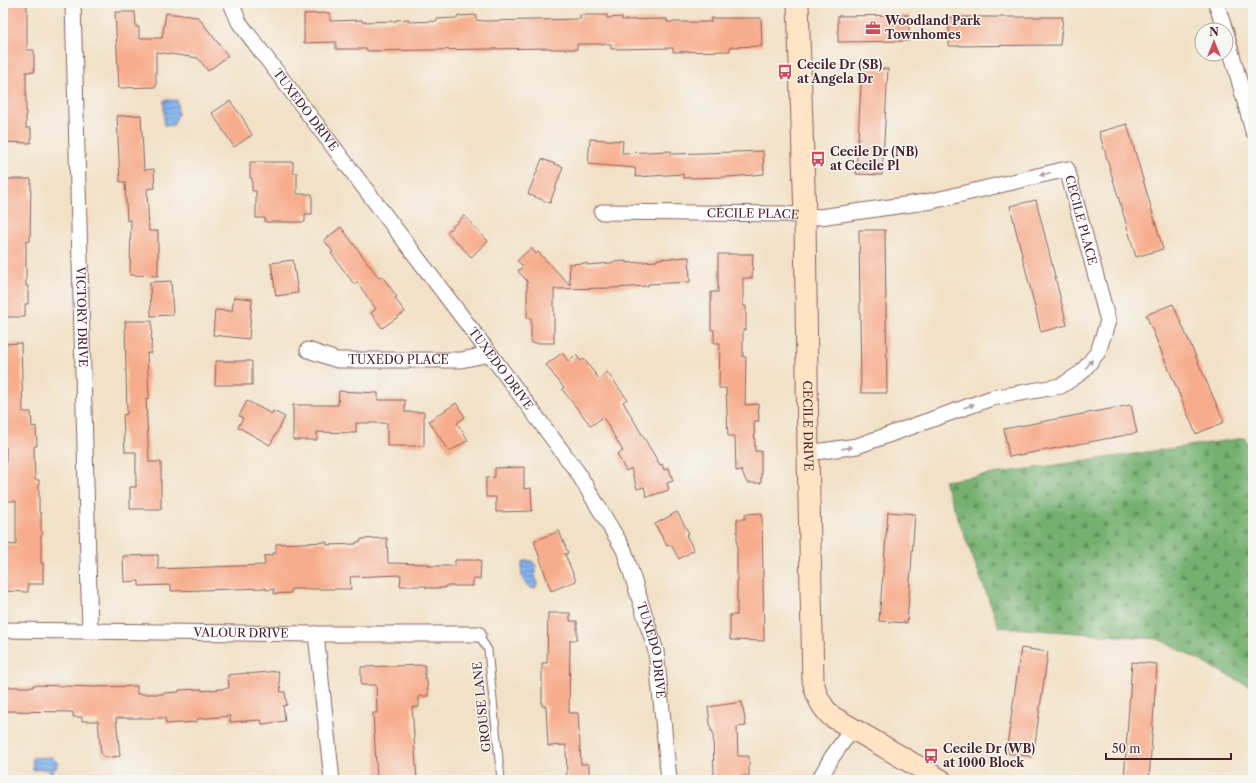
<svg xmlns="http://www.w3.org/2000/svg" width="1256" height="783" font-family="'Libre Caslon Text',serif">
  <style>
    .forest { fill: url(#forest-firs); stroke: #5f684e }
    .water { fill: url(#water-rules); stroke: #66688c }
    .building { fill: #f7ad8d }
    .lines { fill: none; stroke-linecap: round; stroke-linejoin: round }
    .lane-casing { stroke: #856361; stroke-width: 9 }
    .street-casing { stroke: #856361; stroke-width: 17 }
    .secondary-casing { stroke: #856361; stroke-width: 23 }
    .lane { stroke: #fff; stroke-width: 7 }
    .street { stroke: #fff; stroke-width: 15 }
    .secondary { stroke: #ffe4c6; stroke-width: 21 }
    .oneway { fill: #ae9aa0 }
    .labels { text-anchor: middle; stroke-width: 3; stroke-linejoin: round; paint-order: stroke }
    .poi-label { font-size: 12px; font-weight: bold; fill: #4a1f2b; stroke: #f6f6f2; text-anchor: start }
    .street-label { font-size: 12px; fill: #4a1f2b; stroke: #f6f6f2 }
  </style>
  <defs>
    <pattern id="forest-firs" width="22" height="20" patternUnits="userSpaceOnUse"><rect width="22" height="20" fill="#74b070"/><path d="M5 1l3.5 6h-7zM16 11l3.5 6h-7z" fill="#618f5c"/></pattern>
    <pattern id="water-rules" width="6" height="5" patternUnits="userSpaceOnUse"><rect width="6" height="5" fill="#81b2ec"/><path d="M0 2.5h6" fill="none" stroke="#6c90bf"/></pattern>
  </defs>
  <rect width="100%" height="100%" fill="#f6f6f2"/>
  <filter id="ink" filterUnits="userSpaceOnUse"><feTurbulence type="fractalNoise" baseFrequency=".025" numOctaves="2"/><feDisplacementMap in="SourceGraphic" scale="8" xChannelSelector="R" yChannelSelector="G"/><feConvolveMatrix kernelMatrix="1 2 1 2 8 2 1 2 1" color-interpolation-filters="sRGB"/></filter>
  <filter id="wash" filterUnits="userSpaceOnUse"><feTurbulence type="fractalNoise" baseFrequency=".012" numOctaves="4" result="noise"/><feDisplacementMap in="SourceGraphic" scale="16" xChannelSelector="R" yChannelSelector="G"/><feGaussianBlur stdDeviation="0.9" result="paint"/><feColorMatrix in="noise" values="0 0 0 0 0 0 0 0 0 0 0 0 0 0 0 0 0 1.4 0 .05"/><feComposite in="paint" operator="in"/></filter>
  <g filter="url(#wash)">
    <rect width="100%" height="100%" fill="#f2e1c6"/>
    <polygon class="forest" points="1245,438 1253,457 1253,688 1158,639 999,627 944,481"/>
    <g class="water">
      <polygon points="164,100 177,100 178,114 173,126 164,125"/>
      <path d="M527,560L532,561L536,566L535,576L538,583L534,589C522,586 519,572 523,562Z"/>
      <polygon points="51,757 59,764 51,773 46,769 33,770 32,758"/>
    </g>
    <g id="blocks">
      <g class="building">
        <polygon points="3,3 27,3 27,50 34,50 34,72 26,72 26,128 31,128 31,143 3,142"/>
        <polygon points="115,12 135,12 136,27 139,27 139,38 162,38 166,13 198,17 228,56 208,71 198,58 156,52 156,87 119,88"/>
        <polygon points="330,13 330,21 362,20 362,22 396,21 396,20 409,19 409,22 437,21 437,19 458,18 458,16 476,15 476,20 485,21 580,19 580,15 607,15 607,18 622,17 622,20 667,19 667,22 711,22 711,18 761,18 762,46 730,47 730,51 673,52 673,48 611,49 611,44 577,44 577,49 551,49 551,48 367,51 367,49 336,49 336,42 304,43 304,14"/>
        <polygon points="909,15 909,41 838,42 838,16"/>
        <polygon points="949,17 1063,17 1060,45 949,46"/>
        <polygon points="862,68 888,69 882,175 856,174"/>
        <polygon points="230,101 242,117 252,135 234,147 212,113"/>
        <polygon points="141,115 144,170 154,169 155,188 147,189 149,231 158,231 158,276 130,275 131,220 127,221 125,182 120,182 117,116"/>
        <polygon points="1127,124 1163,249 1136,257 1099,132"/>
        <polygon points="590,139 623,141 622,153 671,151 672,154 763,151 764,174 728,177 683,178 683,174 636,177 635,168 588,164"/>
        <polygon points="542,159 563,167 550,203 528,194"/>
        <polygon points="250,162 293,162 293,173 297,173 297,194 312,194 312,214 305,214 305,222 265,222 265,218 256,218 256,191 252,191 252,178 250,178"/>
        <polygon points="3,179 31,179 30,241 26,241 26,286 28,286 28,304 25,304 25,317 3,317"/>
        <polygon points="1036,200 1067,325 1041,332 1010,206"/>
        <polygon points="464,216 488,241 471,257 447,232"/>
        <polygon points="341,227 379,278 382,276 397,297 395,298 405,312 382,328 371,313 376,309 357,282 354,284 331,253 333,252 324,240"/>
        <polygon points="859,230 885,230 887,393 861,393"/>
        <polygon points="531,248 536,254 538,252 570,285 569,264 587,263 587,265 612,263 612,262 626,261 626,263 657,261 657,259 689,257 690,282 648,284 648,286 613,288 554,289 554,343 531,343 531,318 527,318 527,281 518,271 523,266 517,261"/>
        <polygon points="718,254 753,254 752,278 743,278 743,306 746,306 746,330 743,330 743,357 746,357 745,405 758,404 759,421 754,421 755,451 761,451 761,483 747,483 741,470 736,471 735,436 728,436 726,388 719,388 720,343 714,343 714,330 711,330 711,292 718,292"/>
        <polygon points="293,260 298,293 276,296 271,263"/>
        <polygon points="171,281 173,315 151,316 150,282"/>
        <polygon points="234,297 252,299 249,339 213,335 215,310 232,311"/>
        <polygon points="1173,304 1224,422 1196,434 1146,315"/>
        <polygon points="125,321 152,321 151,353 147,353 149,398 146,399 149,462 161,462 161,509 130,509 130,487 136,487 136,452 125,452 123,415 127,414"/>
        <polygon points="21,343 23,412 31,412 32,427 36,426 37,446 34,446 35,480 39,480 39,512 41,513 41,530 43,533 41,536 41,563 43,563 43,584 28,584 28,592 4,591 5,544 16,545 16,501 6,501 6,447 4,447 3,419 3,344"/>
        <polygon points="562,353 569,362 576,355 581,361 584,359 599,379 607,372 627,399 623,402 660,465 662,464 664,470 669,468 673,481 667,483 669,490 647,497 644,487 637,489 631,468 626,471 617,454 623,451 603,417 591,426 562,389 564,388 546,365"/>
        <polygon points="216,361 251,361 252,362 252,385 215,385"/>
        <polygon points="339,391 378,393 378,400 405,400 405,412 424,412 424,446 387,446 387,423 356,423 356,433 317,432 317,440 293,440 293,405 338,405"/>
        <polygon points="247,401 272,414 273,411 285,417 270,445 238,427 243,418 239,416"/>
        <polygon points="456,403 465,417 457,423 468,440 449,452 429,421"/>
        <polygon points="1131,405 1137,433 1009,457 1004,429"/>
        <polygon points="524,467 524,489 531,488 532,511 496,512 496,497 486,497 486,478 495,477 495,468"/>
        <polygon points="677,512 689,533 686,535 694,550 679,559 671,545 667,546 655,524"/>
        <polygon points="888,512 915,514 907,623 879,621"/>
        <polygon points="762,513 764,641 730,640 730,615 737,615 737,519 745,519 745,514"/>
        <polygon points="559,531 568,553 565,554 576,581 551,591 534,541"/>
        <polygon points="387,538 388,563 429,564 429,566 455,566 455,560 481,560 480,579 473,579 473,586 445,586 445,588 426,588 426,586 400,586 401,575 350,577 351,589 291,589 291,593 274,594 274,589 266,590 266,588 171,591 171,585 139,586 139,581 124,582 123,556 158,555 158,569 265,565 264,556 273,555 273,553 276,553 276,544 327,542 327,545 356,544 356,542 361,542 361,539"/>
        <polygon points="548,613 570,613 570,621 577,621 577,640 570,640 569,713 578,713 581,764 589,764 589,780 567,780 566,745 548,746 546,706 542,706 542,663 547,663"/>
        <polygon points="1021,648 1048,652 1033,757 1006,753"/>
        <polygon points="1132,662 1157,664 1149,780 1124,780"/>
        <polygon points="425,665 425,679 427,679 428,696 419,696 419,707 412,707 417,780 377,780 373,713 377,713 376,685 361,685 361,667"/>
        <polygon points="278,671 281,692 285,692 287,705 283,706 285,721 263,724 262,724 261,720 230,722 230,716 197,719 197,722 166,724 165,718 116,718 120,756 106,758 101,754 98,721 82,721 82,717 73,717 73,712 3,711 3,687 33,687 33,685 95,687 137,686 137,694 163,694 163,693 179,692 179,690 202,689 202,691 229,688 228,675 248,673 248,674"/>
        <polygon points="742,702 746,726 737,727 738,756 749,756 749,776 714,777 713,731 711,731 708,707"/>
      </g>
    </g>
  </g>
  <g filter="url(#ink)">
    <use href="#blocks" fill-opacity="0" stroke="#856361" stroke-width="1"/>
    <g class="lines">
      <g class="lane-casing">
        <polyline id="lane" points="478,634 488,650 501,780"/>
      </g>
      <g class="street-casing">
        <g id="street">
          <path id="s1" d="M73,3L90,631"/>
          <path id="s2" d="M231,3L239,22L490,354L578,473L624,550L656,651L669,780"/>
          <polyline points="1216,3 1225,30"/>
          <polyline points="1226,33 1253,131"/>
          <path id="s3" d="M602,212L784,214L820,217L932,201L1067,169L1108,321L1098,352L1082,372L1061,386L992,398L857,446L808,453"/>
          <path id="s4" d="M308,350L337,360H461L490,354"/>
          <path id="s5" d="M3,630L316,634H478"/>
          <polyline points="316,634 332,780"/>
          <polyline points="819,780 832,757 852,729"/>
        </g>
      </g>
      <g class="secondary-casing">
        <g id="secondary">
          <path id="s6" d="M798,3L805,217L808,453L813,680C816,695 820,705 831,716L941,780"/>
        </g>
      </g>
      <use href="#lane" class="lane"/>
      <use href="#street" class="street"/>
      <use href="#secondary" class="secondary"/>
    </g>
    <defs><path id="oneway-solid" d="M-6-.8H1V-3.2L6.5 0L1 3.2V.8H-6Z"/></defs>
    <g class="oneway">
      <use href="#oneway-solid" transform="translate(1045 174) rotate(166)"/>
      <use href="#oneway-solid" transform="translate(1089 364) rotate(-52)"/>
      <use href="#oneway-solid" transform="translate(969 406) rotate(-20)"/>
      <use href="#oneway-solid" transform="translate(847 448) rotate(-8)"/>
    </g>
  </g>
  <defs>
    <g id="office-bare" transform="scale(1.2)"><path d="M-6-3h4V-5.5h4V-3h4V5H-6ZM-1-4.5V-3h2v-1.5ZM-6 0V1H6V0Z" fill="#d1495b" stroke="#f6f6f2" stroke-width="2.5" paint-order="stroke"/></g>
    <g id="bus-bare" transform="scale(1.2)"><path d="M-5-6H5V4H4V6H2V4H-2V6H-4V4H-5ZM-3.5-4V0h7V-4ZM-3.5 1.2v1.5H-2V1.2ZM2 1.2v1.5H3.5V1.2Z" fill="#d1495b" stroke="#f6f6f2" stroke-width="2.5" paint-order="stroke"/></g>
  </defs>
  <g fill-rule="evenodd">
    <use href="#office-bare" x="873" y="28"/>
    <use href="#bus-bare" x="785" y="72"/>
    <use href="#bus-bare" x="818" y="159"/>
    <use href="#bus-bare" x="931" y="756"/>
  </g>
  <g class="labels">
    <g class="poi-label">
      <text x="885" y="25">Woodland Park<tspan x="885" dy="14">Townhomes</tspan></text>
      <text x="797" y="69">Cecile Dr (SB)<tspan x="797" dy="14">at Angela Dr</tspan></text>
      <text x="830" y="156">Cecile Dr (NB)<tspan x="830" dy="14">at Cecile Pl</tspan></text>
      <text x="943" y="753">Cecile Dr (WB)<tspan x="943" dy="14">at 1000 Block</tspan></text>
    </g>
    <g class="street-label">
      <text dy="4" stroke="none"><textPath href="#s2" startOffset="131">TUXEDO DRIVE</textPath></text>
      <text dy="4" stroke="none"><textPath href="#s3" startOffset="151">CECILE PLACE</textPath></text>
      <text dy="4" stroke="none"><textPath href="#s3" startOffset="523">CECILE PLACE</textPath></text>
      <text dy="4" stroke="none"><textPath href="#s1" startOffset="314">VICTORY DRIVE</textPath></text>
      <text dy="4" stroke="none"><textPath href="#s4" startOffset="92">TUXEDO PLACE</textPath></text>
      <text dy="4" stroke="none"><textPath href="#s2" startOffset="455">TUXEDO DRIVE</textPath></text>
      <text dy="4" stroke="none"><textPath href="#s6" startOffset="423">CECILE DRIVE</textPath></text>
      <text dy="4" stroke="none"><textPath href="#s5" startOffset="238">VALOUR DRIVE</textPath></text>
      <text dy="4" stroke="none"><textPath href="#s2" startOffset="779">TUXEDO DRIVE</textPath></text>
      <text transform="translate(482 707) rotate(-96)" y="4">GROUSE LANE</text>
    </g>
  </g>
  <rect width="1256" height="783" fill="none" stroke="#f6f6f2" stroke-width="16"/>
  <g transform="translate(1214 42)"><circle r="19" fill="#f6f6f2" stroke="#b1a0a2"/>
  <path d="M0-3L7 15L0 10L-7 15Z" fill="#d1495b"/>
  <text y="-6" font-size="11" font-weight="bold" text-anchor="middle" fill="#4a1f2b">N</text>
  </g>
  <path d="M1106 753v6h125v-6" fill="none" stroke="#4a1f2b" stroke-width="2"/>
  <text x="1112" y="753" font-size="12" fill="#4a1f2b" stroke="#f6f6f2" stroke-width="3" paint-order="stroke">50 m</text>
</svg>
